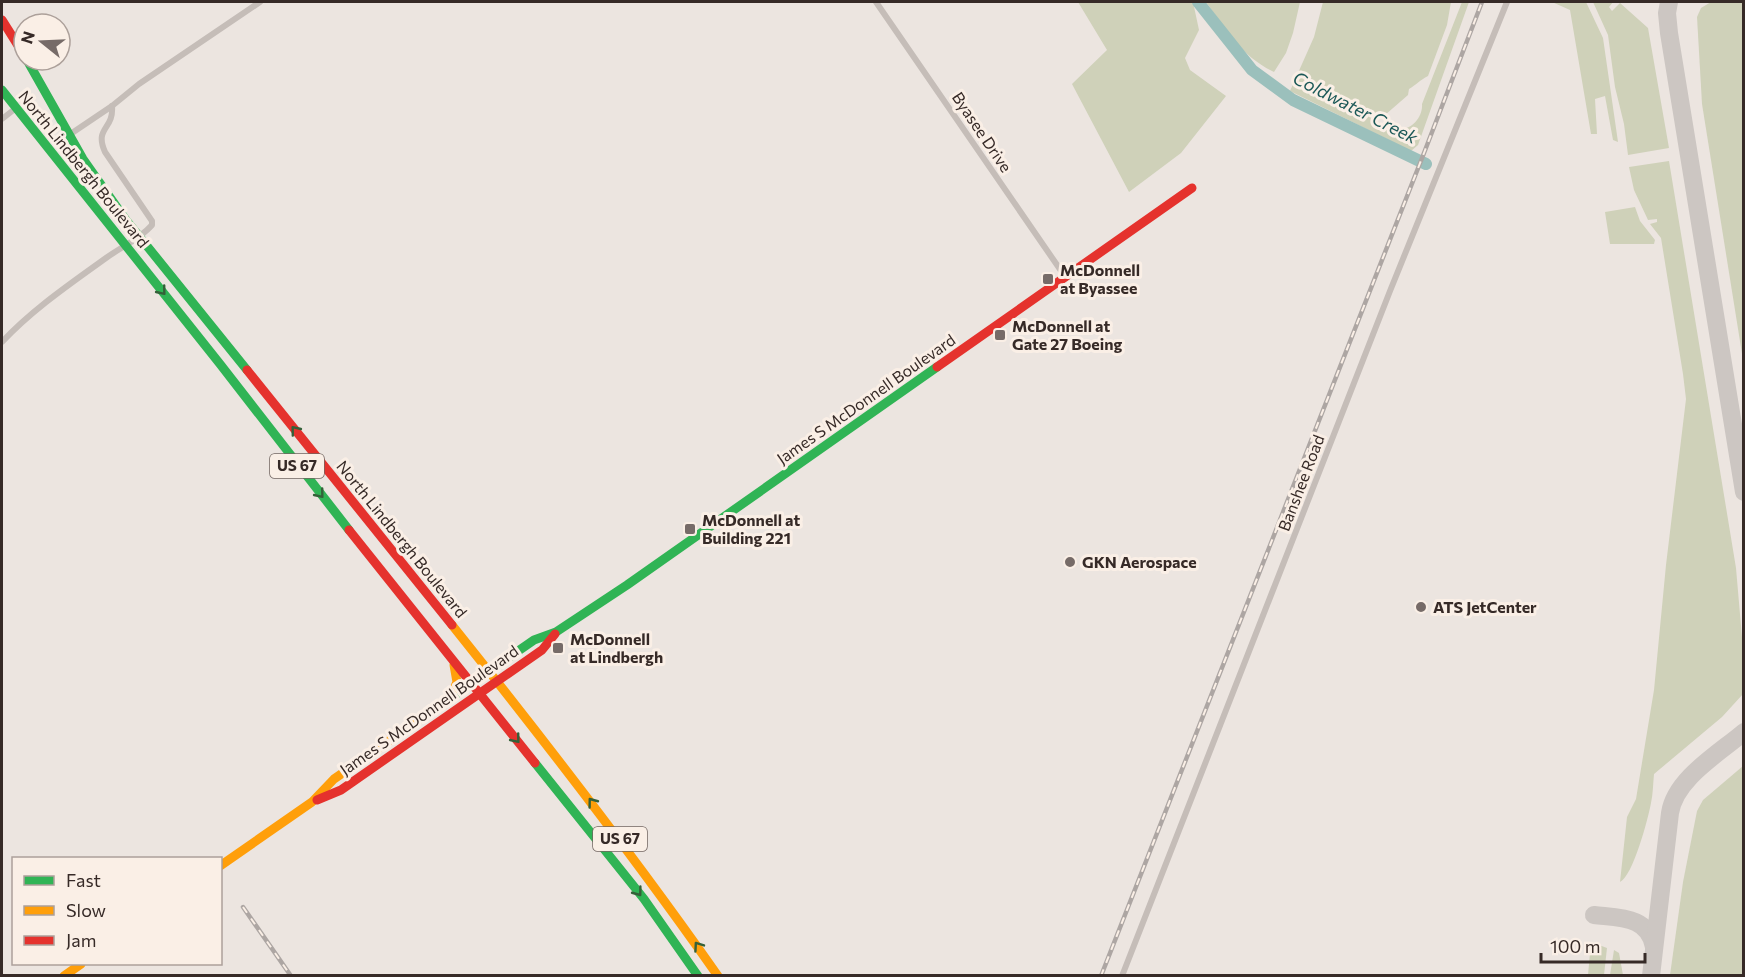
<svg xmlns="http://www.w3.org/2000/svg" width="1745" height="977" font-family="Commissioner,sans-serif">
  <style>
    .green { fill: #cfd1b9 }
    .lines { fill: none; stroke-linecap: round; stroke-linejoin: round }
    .river { stroke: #9bc0bc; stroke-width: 12 }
    .taxiway { stroke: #ccc6c2; stroke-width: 18 }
    .street { stroke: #c5bdb8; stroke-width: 6 }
    .fast { stroke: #30b455; stroke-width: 9 }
    .slow { stroke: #ff9f0a; stroke-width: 9 }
    .jam { stroke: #e5322d; stroke-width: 9 }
    .rail-casing { stroke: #ada6a3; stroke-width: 4.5 }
    .rail { stroke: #faefe6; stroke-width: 2; stroke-dasharray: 7; stroke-linecap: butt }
    .oneway { stroke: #346139 }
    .poi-dot { fill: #766b68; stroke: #faefe6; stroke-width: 2 }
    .labels { text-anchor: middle; stroke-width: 6; stroke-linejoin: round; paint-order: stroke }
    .shield { fill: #faefe6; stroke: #716560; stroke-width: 1.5 }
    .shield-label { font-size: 15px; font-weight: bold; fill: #362a27 }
    .street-label { font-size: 16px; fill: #362a27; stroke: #faefe6 }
    .poi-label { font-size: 16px; font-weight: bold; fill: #362a27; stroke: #faefe6; text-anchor: start }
    .water-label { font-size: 18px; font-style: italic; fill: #1b5857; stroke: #faefe6 }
  </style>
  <rect width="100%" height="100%" fill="#ece5e0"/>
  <g class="green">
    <polygon points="1078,2 1193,2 1199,30 1185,58 1190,70 1226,96 1181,153 1129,192 1072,84 1107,50"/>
    <path d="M1206,2H1300L1293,33L1286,53L1274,72C1241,56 1227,31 1206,2Z"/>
    <path d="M1323,2H1451L1447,25L1428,76C1420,80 1416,85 1409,89L1408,95L1385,115L1379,113L1373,120C1381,123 1394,129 1402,129C1414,128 1423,115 1422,104L1462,2H1469L1418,145L1411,151L1290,91L1314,37Z"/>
    <polygon points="1552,2 1586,2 1603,38 1618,142 1613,140 1605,96 1595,99 1597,134 1591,134 1570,10"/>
    <polygon points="1593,2 1613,2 1609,7 1612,11 1620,3 1648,28 1669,148 1628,155 1624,124 1615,87 1608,35"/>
    <polygon points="1711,2 1743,2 1743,360 1702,104 1697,17 1701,8"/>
    <path d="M1669,161L1736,568L1743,649V694L1722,717L1654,774C1653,784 1653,794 1651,803C1648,819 1633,876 1620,882L1627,817L1636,799L1654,690L1666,565L1686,399L1683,374L1661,238L1650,224L1657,222V219L1648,220L1634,190L1629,167Z"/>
    <polygon points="1635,207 1640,221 1655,240 1654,244 1610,244 1605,212"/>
    <polygon points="1743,766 1743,975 1670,975 1683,882 1697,811 1703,800"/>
    <polygon points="1591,942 1607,948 1604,975 1588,975"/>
    <polygon points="1614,950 1619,953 1623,975 1610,975"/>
  </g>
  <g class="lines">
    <polyline class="river" points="1198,2 1252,70 1293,100 1426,164"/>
    <g class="taxiway">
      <polyline points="1669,2 1667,13 1669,33 1744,492"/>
      <path d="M1594,915C1619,918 1649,916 1654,947"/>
      <path d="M1651,976L1670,813C1675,779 1718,754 1744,732"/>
    </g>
    <g class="street">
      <polyline points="876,2 1066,278"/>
      <polyline points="2,119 16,108"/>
      <polyline points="69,135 112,106 139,84 260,2"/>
      <path d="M2,342C33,309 70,284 106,258C121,247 140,239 152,225V221L105,152C94,127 114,130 112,106"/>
      <polyline points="1122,976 1390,291 1507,2"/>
    </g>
    <g class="fast">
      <polyline points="27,60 83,159 126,220 247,370"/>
      <polyline points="2,90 220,364 349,530"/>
      <polyline points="419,720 534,640 556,632 627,585 937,367"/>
      <polyline points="535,763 644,899 698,976"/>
    </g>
    <g class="slow">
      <path d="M452,625C544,740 633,855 718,976"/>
      <polyline points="449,700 457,682 454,665"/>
      <polyline points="220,866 312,802 334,779 419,720"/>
      <polyline points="64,976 81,964"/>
    </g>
    <g class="jam">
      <polyline points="2,20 24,55"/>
      <polyline points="937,367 1192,188"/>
      <polyline points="247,370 452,625"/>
      <polyline points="349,530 535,763"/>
      <polyline points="317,800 341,790 542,650 555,634"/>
    </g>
    <g class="rail-casing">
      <g id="rail">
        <polyline points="243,907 291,976"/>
        <polyline points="1101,976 1424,153 1482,2"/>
      </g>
    </g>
    <use href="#rail" class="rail"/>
  </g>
  <defs><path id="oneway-chevron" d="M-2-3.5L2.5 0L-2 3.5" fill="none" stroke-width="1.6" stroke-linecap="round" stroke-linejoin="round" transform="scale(1.5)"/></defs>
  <g class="oneway">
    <use href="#oneway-chevron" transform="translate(162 291) rotate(51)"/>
    <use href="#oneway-chevron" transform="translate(295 430) rotate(-129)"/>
    <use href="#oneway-chevron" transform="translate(320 494) rotate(51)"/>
    <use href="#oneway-chevron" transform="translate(516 739) rotate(51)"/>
    <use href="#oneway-chevron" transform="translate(592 802) rotate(-127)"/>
    <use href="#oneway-chevron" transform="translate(638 892) rotate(53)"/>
    <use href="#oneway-chevron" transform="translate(698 946) rotate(-125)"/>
  </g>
  <g class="poi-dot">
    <rect x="1042" y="273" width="12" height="12" rx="3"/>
    <rect x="994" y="329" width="12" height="12" rx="3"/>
    <rect x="684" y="523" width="12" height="12" rx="3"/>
    <circle cx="1070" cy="562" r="6"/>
    <circle cx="1421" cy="607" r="6"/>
    <rect x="552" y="642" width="12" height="12" rx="3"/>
  </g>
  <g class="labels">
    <g class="shield">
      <rect x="270" y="454" width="54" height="24" rx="4.5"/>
      <rect x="593" y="827" width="54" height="24" rx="4.5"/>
    </g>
    <g class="shield-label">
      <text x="297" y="471">US 67</text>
      <text x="620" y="844">US 67</text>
    </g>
    <g class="street-label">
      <text transform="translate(982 132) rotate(56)" y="6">Byasee Drive</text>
      <text transform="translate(84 169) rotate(51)" y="6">North Lindbergh Boulevard</text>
      <text transform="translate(866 399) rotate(-35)" y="6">James S McDonnell Boulevard</text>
      <text transform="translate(1301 483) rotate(-69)" y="6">Banshee Road</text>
      <text transform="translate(402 539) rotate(51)" y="6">North Lindbergh Boulevard</text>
      <text transform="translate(429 710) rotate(-35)" y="6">James S McDonnell Boulevard</text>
    </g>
    <g class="poi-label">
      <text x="1060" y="276">McDonnell<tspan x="1060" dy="18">at Byassee</tspan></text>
      <text x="1012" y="332">McDonnell at<tspan x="1012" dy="18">Gate 27 Boeing</tspan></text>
      <text x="702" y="526">McDonnell at<tspan x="702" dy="18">Building 221</tspan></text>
      <text x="1082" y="568">GKN Aerospace</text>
      <text x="1433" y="613">ATS JetCenter</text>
      <text x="570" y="645">McDonnell<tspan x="570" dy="18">at Lindbergh</tspan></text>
    </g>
    <g class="water-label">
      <text transform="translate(1355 108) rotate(27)" y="6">Coldwater Creek</text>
    </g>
  </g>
  <rect width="1745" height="977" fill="none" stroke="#362a27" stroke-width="6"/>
  <rect x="12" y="857" width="210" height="108" fill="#faefe6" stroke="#aca09a" stroke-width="1.5"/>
  <rect x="24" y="876" width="30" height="9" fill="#30b455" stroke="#aca09a" stroke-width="1.5"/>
  <text x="66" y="887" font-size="18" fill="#362a27">Fast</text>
  <rect x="24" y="906" width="30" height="9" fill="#ff9f0a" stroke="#aca09a" stroke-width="1.5"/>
  <text x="66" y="917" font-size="18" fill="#362a27">Slow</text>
  <rect x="24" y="936" width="30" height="9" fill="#e5322d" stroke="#aca09a" stroke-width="1.5"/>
  <text x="66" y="947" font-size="18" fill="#362a27">Jam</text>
  <g transform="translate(42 42) rotate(288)"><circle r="28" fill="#faefe6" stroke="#aca09a" stroke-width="1.5"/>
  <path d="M0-4.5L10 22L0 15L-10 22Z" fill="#766b68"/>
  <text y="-9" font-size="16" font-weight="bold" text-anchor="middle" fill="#362a27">N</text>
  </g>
  <path d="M1541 953v9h104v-9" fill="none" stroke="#362a27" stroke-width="3"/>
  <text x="1550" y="953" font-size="18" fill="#362a27" stroke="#faefe6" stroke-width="4.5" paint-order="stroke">100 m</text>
</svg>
